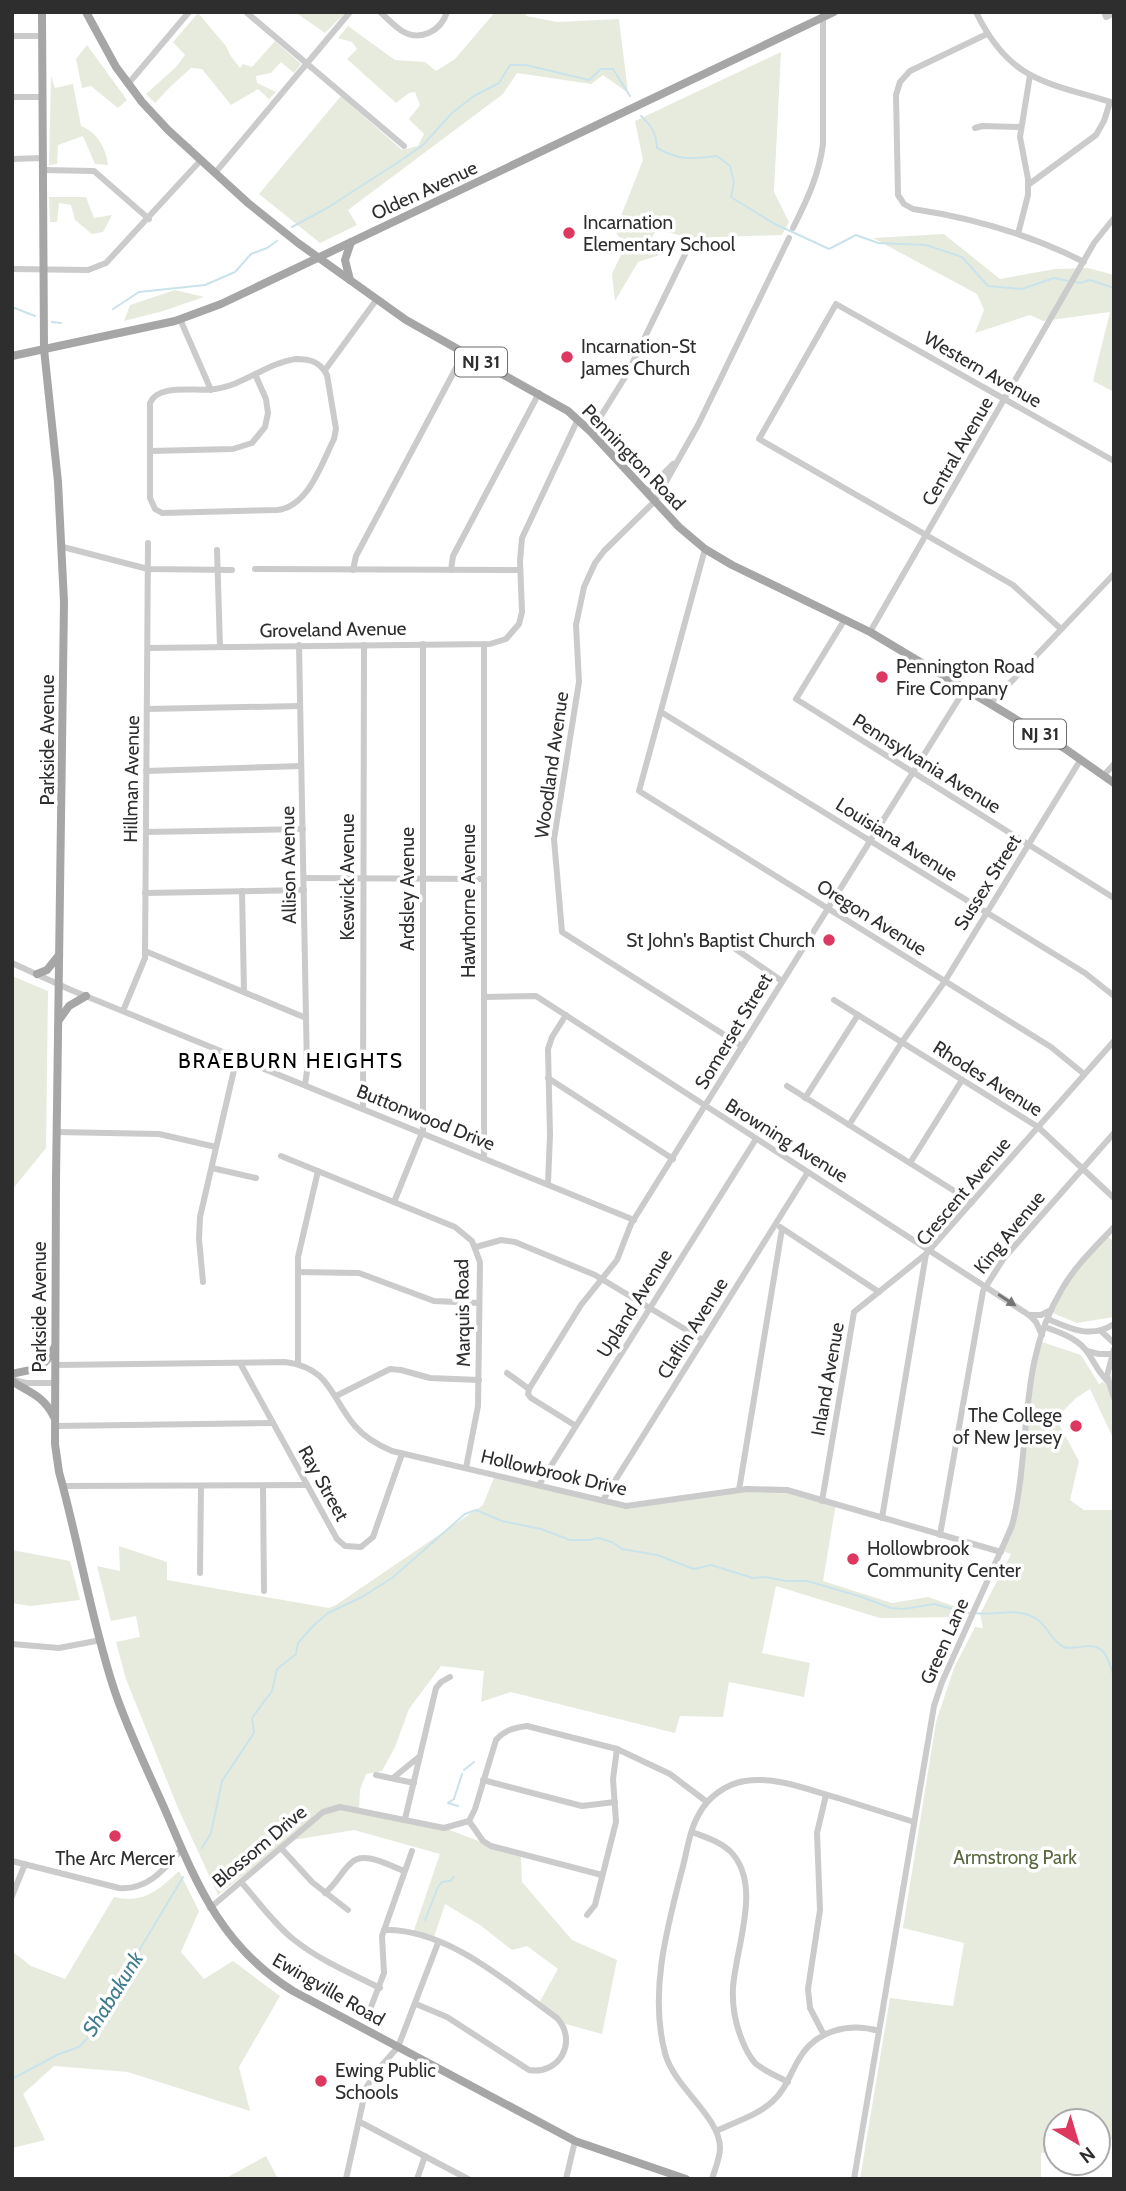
<svg xmlns="http://www.w3.org/2000/svg" width="1126" height="2191" font-family="Cabin,sans-serif">
  <style>
    .green { fill: #e7ebdd }
    .lines { fill: none; stroke-linecap: round; stroke-linejoin: round }
    .stream { stroke: #cae3ea; stroke-width: 2 }
    .minor { stroke: #cbcbcb; stroke-width: 6 }
    .major { stroke: #a6a6a6; stroke-width: 8 }
    .oneway { fill: #757575 }
    .poi-dot { fill: #dd3960; stroke: #fff; stroke-width: 2.5 }
    .labels { text-anchor: middle; stroke-width: 7; stroke-linejoin: round; paint-order: stroke }
    .shield { fill: #fff; stroke: #6d6d6d; stroke-width: 2 }
    .shield-label { font-size: 18px; font-weight: bold; fill: #2e2e2e }
    .street-label { font-size: 19px; fill: #2e2e2e; stroke: #fff }
    .poi-label { font-size: 19px; fill: #2e2e2e; stroke: #fff; text-anchor: start }
    .park-label { font-size: 19px; fill: #59683e; stroke: #fff }
    .neighbourhood-label { font-size: 21px; letter-spacing: 2px; fill: #000; stroke: #fff }
    .water-label { font-size: 21px; font-style: italic; fill: #407c8d; stroke: #fff }
  </style>
  <rect width="100%" height="100%" fill="#fff"/>
  <g class="green">
    <polygon points="295,12 346,12 325,33"/>
    <polygon points="495,12 525,12 526,16 557,22 619,19 628,93 603,75 591,84 517,73 503,94 348,210 357,225 320,243 259,194 341,96 402,150 418,146 424,134 409,119 420,105 415,92 409,93 396,103 347,59 357,49 352,42 338,38 348,26 395,60 425,62 436,71 455,59"/>
    <polygon points="198,13 226,46 230,55 240,68 243,64 252,67 275,41 301,64 294,73 281,62 271,73 256,76 257,83 276,92 269,99 258,89 231,105 202,69 191,68 170,87 155,103 146,94 176,67 185,55 173,42"/>
    <polygon points="87,45 127,100 118,108 91,86 82,88 76,59"/>
    <polygon points="781,52 774,192 789,222 782,235 689,238 657,229 650,241 675,250 638,262 615,301 612,274 625,246 615,231 643,160 635,121"/>
    <path d="M51,76L55,88L73,84L81,126C97,132 106,148 108,165L95,164L83,136L58,145L57,164L49,165Z"/>
    <polygon points="49,197 86,197 94,218 112,215 103,232 92,234 75,220 71,205 59,203 57,222 50,222"/>
    <polygon points="944,234 1000,279 1055,269 1088,268 1114,275 1114,392 1093,381 1110,312 1043,321 1030,315 975,333 984,310 977,294 873,238"/>
    <polygon points="175,290 204,297 163,311 124,321 130,305"/>
    <polygon points="12,976 48,991 46,1148 12,1190"/>
    <polygon points="1106,1234 1114,1242 1114,1317 1077,1323 1048,1311 1061,1287"/>
    <polygon points="1039,1341 1081,1355 1099,1384 1110,1378 1114,1365 1114,1440 1090,1389 1076,1398 1060,1414 1060,1426 1079,1461 1070,1500 1084,1510 1114,1510 1114,2139 1098,2139 1098,2121 1056,2121 1056,2152 1041,2153 1041,2179 860,2179 890,1998 953,2006 964,1943 903,1928 936,1722 954,1668 975,1627 983,1628 980,1614 1011,1554 999,1550 1013,1513"/>
    <polygon points="495,1475 627,1506 751,1488 805,1494 836,1503 823,1581 892,1603 928,1597 965,1610 962,1617 880,1618 776,1586 762,1653 810,1663 804,1697 729,1682 723,1717 680,1716 675,1733 511,1692 481,1702 484,1671 441,1666 409,1709 395,1747 382,1771 366,1774 360,1790 359,1811 444,1828 521,1857 522,1882 572,1940 617,1960 602,2034 562,2023 539,2003 558,1969 527,1946 512,1950 480,1925 445,1904 433,1940 413,1933 440,1854 354,1830 287,1841 218,1895 178,1808 126,1679 116,1642 140,1637 136,1616 111,1621 97,1566 120,1571 119,1546 167,1562 167,1580 329,1608 336,1605 483,1505"/>
    <polygon points="12,1550 70,1561 80,1600 30,1606 12,1603"/>
    <path d="M179,1871L199,1911L181,1952L204,1979L233,1961L280,1996L239,2067L250,2111L128,2072L54,2066L23,2094L45,2140L12,2148V1951L31,1966L65,1979L114,1897C143,1904 159,1890 179,1871Z"/>
    <polygon points="266,2156 278,2179 222,2179 226,2178"/>
  </g>
  <g class="lines">
    <g class="stream">
      <path d="M641,116C652,126 656,133 657,148C681,161 690,159 717,156L730,166L734,182L731,197L773,223L829,249L856,235L878,243L926,245L962,257L988,286L1022,289L1054,278L1069,281"/>
      <polyline points="292,227 327,208 397,163 423,145 452,113 474,96 499,83 510,65 526,65 589,80 601,69 613,69 630,96"/>
      <polyline points="1075,282 1080,283 1090,280 1114,288"/>
      <polyline points="12,307 35,316"/>
      <polyline points="113,309 139,292 205,285 235,272 251,254 267,248 277,241"/>
      <polyline points="52,322 61,323"/>
      <path d="M975,1613C995,1616 1020,1606 1038,1620C1048,1627 1052,1642 1064,1647C1070,1649 1074,1647 1080,1647C1105,1642 1108,1657 1114,1678"/>
      <polyline points="464,1770 474,1762"/>
      <polyline points="458,1806 448,1803 454,1799 462,1774"/>
      <polyline points="202,1848 211,1833 222,1781 254,1733 252,1718 272,1691 277,1669 296,1654 298,1643 314,1625 328,1613 362,1597 392,1578 465,1514 476,1510 502,1521 541,1529 570,1540 589,1540 598,1538 612,1542 622,1549 657,1555 694,1569 711,1565 753,1578 765,1577 787,1581 807,1581 859,1596 891,1608 904,1609 934,1604 969,1613"/>
      <polyline points="425,1920 438,1887 442,1882 450,1881 454,1877"/>
      <polyline points="12,2079 59,2054 79,2047 93,2032 137,1954 183,1877"/>
    </g>
    <g class="minor">
      <polyline points="246,12 404,146"/>
      <path d="M380,12C387,18 394,26 402,31C420,42 441,31 447,12"/>
      <path d="M976,12C1010,82 1046,82 1114,103"/>
      <polyline points="1104,12 1106,17 1114,13"/>
      <path d="M987,34L910,71L900,82L896,95L898,195L904,204L913,209C973,218 1029,234 1084,262"/>
      <polyline points="12,36 42,36"/>
      <polyline points="128,84 189,12"/>
      <polyline points="12,97 42,97"/>
      <polyline points="975,128 982,126 1021,127"/>
      <polyline points="12,159 43,158"/>
      <polyline points="43,170 94,171 149,219"/>
      <polyline points="215,173 350,12"/>
      <polyline points="1028,185 1096,135 1104,121 1110,102"/>
      <path d="M793,228C807,200 819,175 823,144V12"/>
      <polyline points="1018,234 1028,195 1028,179 1020,137 1030,75"/>
      <polyline points="12,269 88,270 106,263 201,160"/>
      <polyline points="180,319 211,390"/>
      <path d="M296,359C311,359 320,362 327,375L336,429L334,439C321,465 308,507 277,510L162,513L155,509L150,498V403C158,383 196,392 215,389C244,385 267,363 296,359Z"/>
      <polyline points="325,370 377,299"/>
      <polyline points="591,432 627,374 691,242"/>
      <polyline points="150,451 233,449 252,443 265,427 268,413 266,399 255,374"/>
      <polyline points="646,491 673,464"/>
      <polyline points="63,547 148,569 232,570"/>
      <polyline points="705,549 639,791 1051,1047 1084,1074"/>
      <polyline points="217,550 220,647"/>
      <polyline points="255,569 520,570"/>
      <polyline points="353,570 356,556 464,353"/>
      <polyline points="451,570 453,556 539,393"/>
      <polyline points="845,619 796,699 1114,898"/>
      <polyline points="1061,629 1013,585 759,439 836,304 1114,461"/>
      <polyline points="870,632 1094,243 1114,218"/>
      <polyline points="423,644 423,1133"/>
      <polyline points="484,644 484,1158"/>
      <polyline points="299,645 307,1071 305,1085"/>
      <polyline points="148,648 490,644 506,639 519,624 522,612 520,561 522,538 578,419"/>
      <polyline points="990,704 1114,574"/>
      <polyline points="147,709 300,706"/>
      <polyline points="661,712 1085,973 1114,996"/>
      <polyline points="146,771 301,766"/>
      <polyline points="1104,775 1114,764"/>
      <polyline points="146,832 303,829"/>
      <polyline points="304,878 484,879"/>
      <polyline points="242,891 244,992"/>
      <polyline points="145,893 304,890"/>
      <polyline points="718,937 782,981"/>
      <polyline points="145,951 306,1018"/>
      <polyline points="12,963 71,990 634,1220"/>
      <polyline points="484,997 536,996 1029,1315 1036,1322 1042,1335"/>
      <polyline points="834,1000 1038,1127 1114,1198"/>
      <polyline points="123,1011 145,958 148,543"/>
      <polyline points="742,1046 562,932 554,839 579,682 576,625 584,587 595,563 604,551 655,501 698,425 789,238"/>
      <polyline points="548,1078 673,1159"/>
      <polyline points="787,1086 972,1202"/>
      <polyline points="805,1098 858,1015"/>
      <polyline points="363,1109 364,645"/>
      <polyline points="849,1125 902,1042 945,981 1081,759"/>
      <polyline points="57,1132 159,1134 216,1147"/>
      <polyline points="281,1156 455,1227 472,1241 480,1262 478,1406 466,1468"/>
      <polyline points="910,1163 962,1080"/>
      <polyline points="212,1168 256,1178"/>
      <polyline points="548,1183 550,1135 548,1049 552,1037 566,1015"/>
      <polyline points="394,1202 422,1133"/>
      <polyline points="780,1227 879,1292"/>
      <polyline points="476,1247 501,1240 515,1242 595,1275 703,1340"/>
      <polyline points="298,1272 359,1273 434,1301 479,1303"/>
      <polyline points="203,1282 199,1239 200,1217 237,1057"/>
      <polyline points="1029,1315 1041,1315 1051,1310"/>
      <path d="M1048,1319C1071,1329 1091,1339 1114,1324"/>
      <path d="M1045,1327C1061,1333 1078,1338 1088,1353C1095,1363 1099,1374 1108,1381"/>
      <polyline points="1101,1331 1114,1343"/>
      <polyline points="1114,1349 1107,1376 1114,1398"/>
      <polyline points="1087,1351 1099,1354 1112,1354"/>
      <polyline points="240,1363 337,1539 345,1546 361,1547 373,1537 402,1454"/>
      <polyline points="298,1364 298,1257 318,1171"/>
      <path d="M55,1365L285,1362C331,1368 330,1397 355,1426C365,1438 378,1445 392,1451L626,1506L747,1489L787,1490L1001,1552"/>
      <polyline points="507,1373 529,1389 528,1394 531,1398 576,1426"/>
      <polyline points="14,1380 26,1383 55,1383"/>
      <polyline points="529,1389 581,1305 617,1260 631,1224 965,689"/>
      <polyline points="336,1396 390,1369 401,1370 430,1378 479,1380"/>
      <polyline points="55,1426 273,1423"/>
      <polyline points="539,1485 756,1139"/>
      <polyline points="63,1486 307,1485"/>
      <polyline points="263,1486 264,1591"/>
      <polyline points="739,1490 782,1229"/>
      <polyline points="603,1500 808,1172"/>
      <polyline points="822,1501 854,1312 926,1254"/>
      <polyline points="882,1518 926,1254 1114,1041"/>
      <polyline points="940,1535 983,1291 1004,1258 1114,1133"/>
      <polyline points="200,1573 201,1486"/>
      <polyline points="12,1644 59,1648 101,1640"/>
      <polyline points="376,1775 414,1783"/>
      <polyline points="393,1778 420,1756"/>
      <polyline points="483,1780 582,1806 615,1802"/>
      <polyline points="405,1819 436,1688 441,1682 450,1677"/>
      <polyline points="469,1821 483,1841 491,1846 602,1875"/>
      <path d="M692,1832C705,1837 719,1841 730,1851C763,1884 736,1946 733,1987C732,2005 735,2023 742,2040C745,2048 749,2056 755,2063C764,2071 777,2076 788,2082"/>
      <polyline points="281,1848 312,1882 348,1910"/>
      <path d="M12,1861L119,1888C149,1890 164,1869 182,1849"/>
      <path d="M241,1882C258,1901 273,1923 293,1939C319,1960 350,1973 380,1988"/>
      <path d="M325,1893C337,1883 341,1872 351,1863C364,1850 390,1866 404,1871"/>
      <polyline points="12,1896 25,1864"/>
      <path d="M210,1908L323,1812L340,1807L444,1828L469,1821L475,1809L496,1740C505,1730 513,1728 527,1726L617,1749L670,1774L707,1802"/>
      <polyline points="587,1915 595,1905 616,1822 613,1779 617,1749"/>
      <path d="M384,1930C447,1928 508,1983 557,2018C578,2041 560,2075 529,2070L447,2017L416,2004"/>
      <polyline points="371,2007 384,1973 382,1936 412,1851"/>
      <polyline points="824,2035 810,2008 808,1989 820,1910 817,1833 826,1795"/>
      <polyline points="360,2122 468,2179"/>
      <path d="M716,2131C735,2122 758,2115 773,2101C786,2089 790,2074 799,2059C815,2031 848,2022 879,2031"/>
      <polyline points="346,2179 366,2088 376,2072 398,2047 438,1943"/>
      <polyline points="417,2179 425,2156"/>
      <polyline points="566,2179 575,2141"/>
      <path d="M712,2179C715,2169 720,2158 720,2148C720,2116 674,2088 665,2053C649,1993 667,1928 682,1870C687,1852 689,1831 699,1814C708,1797 726,1784 745,1781C776,1776 809,1790 838,1798C863,1806 889,1814 914,1822"/>
      <path d="M854,2179L934,1706L942,1682L1012,1526C1032,1446 1017,1363 1062,1289C1075,1266 1096,1246 1114,1227"/>
    </g>
    <g class="major">
      <path d="M42,12L44,349L58,482L64,602L56,1179L55,1444L59,1472C79,1544 91,1619 114,1689C128,1731 148,1771 166,1812C197,1885 222,1947 293,1991L575,2141L686,2179"/>
      <polyline points="86,12 116,67 142,102 168,130 248,203 298,243 406,320 568,411 591,432 679,527 705,549 732,565 870,632 1064,748 1114,783"/>
      <polyline points="350,280 345,260 351,242"/>
      <polyline points="12,356 175,321 221,304 834,12"/>
      <polyline points="37,974 47,970 59,955"/>
      <polyline points="59,1020 69,1006 86,996"/>
      <path d="M12,1374C34,1368 42,1373 54,1348"/>
      <path d="M12,1381C31,1394 43,1395 54,1417"/>
    </g>
  </g>
  <defs><path id="oneway-solid" d="M-6-.8H1V-3.2L6.5 0L1 3.2V.8H-6Z" transform="scale(1.75)"/></defs>
  <use class="oneway" href="#oneway-solid" transform="translate(1007 1300) rotate(33)"/>
  <g class="poi-dot">
    <circle cx="569" cy="233" r="7"/>
    <circle cx="567" cy="357" r="7"/>
    <circle cx="882" cy="677" r="7"/>
    <circle cx="829" cy="940" r="7"/>
    <circle cx="1076" cy="1426" r="7"/>
    <circle cx="853" cy="1559" r="7"/>
    <circle cx="115" cy="1836" r="7"/>
    <circle cx="321" cy="2081" r="7"/>
  </g>
  <g class="labels">
    <g class="shield">
      <rect x="455" y="347.5" width="52" height="29" rx="5"/>
      <rect x="1014" y="719.5" width="52" height="29" rx="5"/>
    </g>
    <g class="shield-label">
      <text x="481" y="368">NJ 31</text>
      <text x="1040" y="740">NJ 31</text>
    </g>
    <g class="street-label">
      <text transform="translate(424 190) rotate(-25)" y="7">Olden Avenue</text>
      <text transform="translate(983 369) rotate(30)" y="7">Western Avenue</text>
      <text transform="translate(957 451) rotate(-60)" y="7">Central Avenue</text>
      <text transform="translate(634 457) rotate(46)" y="7">Pennington Road</text>
      <text transform="translate(333 629) rotate(-1)" y="7">Groveland Avenue</text>
      <text transform="translate(47 740) rotate(-90)" y="7">Parkside Avenue</text>
      <text transform="translate(927 763) rotate(32)" y="7">Pennsylvania Avenue</text>
      <text transform="translate(551 765) rotate(-82)" y="7">Woodland Avenue</text>
      <text transform="translate(131 779) rotate(-89)" y="7">Hillman Avenue</text>
      <text transform="translate(897 839) rotate(32)" y="7">Louisiana Avenue</text>
      <text transform="translate(288 865) rotate(-91)" y="7">Allison Avenue</text>
      <text transform="translate(347 877) rotate(-90)" y="7">Keswick Avenue</text>
      <text transform="translate(987 882) rotate(-58)" y="7">Sussex Street</text>
      <text transform="translate(407 889) rotate(-90)" y="7">Ardsley Avenue</text>
      <text transform="translate(468 901) rotate(-90)" y="7">Hawthorne Avenue</text>
      <text transform="translate(872 917) rotate(32)" y="7">Oregon Avenue</text>
      <text transform="translate(733 1031) rotate(-59)" y="7">Somerset Street</text>
      <text transform="translate(988 1078) rotate(32)" y="7">Rhodes Avenue</text>
      <text transform="translate(426 1117) rotate(22)" y="7">Buttonwood Drive</text>
      <text transform="translate(787 1140) rotate(32)" y="7">Browning Avenue</text>
      <text transform="translate(963 1191) rotate(-50)" y="7">Crescent Avenue</text>
      <text transform="translate(1009 1232) rotate(-51)" y="7">King Avenue</text>
      <text transform="translate(634 1303) rotate(-58)" y="7">Upland Avenue</text>
      <text transform="translate(39 1307) rotate(-90)" y="7">Parkside Avenue</text>
      <text transform="translate(462 1313) rotate(-91)" y="7">Marquis Road</text>
      <text transform="translate(692 1328) rotate(-58)" y="7">Claflin Avenue</text>
      <text transform="translate(827 1379) rotate(-80)" y="7">Inland Avenue</text>
      <text transform="translate(554 1472) rotate(13)" y="7">Hollowbrook Drive</text>
      <text transform="translate(324 1483) rotate(61)" y="7">Ray Street</text>
      <text transform="translate(944 1641) rotate(-66)" y="7">Green Lane</text>
      <text transform="translate(259 1846) rotate(-40)" y="7">Blossom Drive</text>
      <text transform="translate(329 1989) rotate(30)" y="7">Ewingville Road</text>
    </g>
    <g class="poi-label">
      <text x="583" y="229">Incarnation<tspan x="583" dy="22">Elementary School</tspan></text>
      <text x="581" y="353">Incarnation-St<tspan x="581" dy="22">James Church</tspan></text>
      <text x="896" y="673">Pennington Road<tspan x="896" dy="22">Fire Company</tspan></text>
      <text x="815" y="947" text-anchor="end">St John's Baptist Church</text>
      <text x="1062" y="1422" text-anchor="end">The College<tspan x="1062" dy="22">of New Jersey</tspan></text>
      <text x="867" y="1555">Hollowbrook<tspan x="867" dy="22">Community Center</tspan></text>
      <text x="115" y="1865" text-anchor="middle">The Arc Mercer</text>
      <text x="335" y="2077">Ewing Public<tspan x="335" dy="22">Schools</tspan></text>
    </g>
    <g class="park-label">
      <text x="1015" y="1864">Armstrong Park</text>
    </g>
    <g class="neighbourhood-label">
      <text x="291" y="1068">BRAEBURN HEIGHTS</text>
    </g>
    <g class="water-label">
      <text transform="translate(113 1994) rotate(-58)" y="7">Shabakunk</text>
    </g>
  </g>
  <rect width="1126" height="2191" fill="none" stroke="#2e2e2e" stroke-width="28"/>
  <g transform="translate(1077 2142) rotate(142)"><circle r="33" fill="#ffffff" stroke="#ababab" stroke-width="2"/>
  <path d="M0-5L12 26L0 18L-12 26Z" fill="#dd3960"/>
  <text y="-10" font-size="19" font-weight="bold" text-anchor="middle" fill="#2e2e2e">N</text>
  </g>
</svg>
